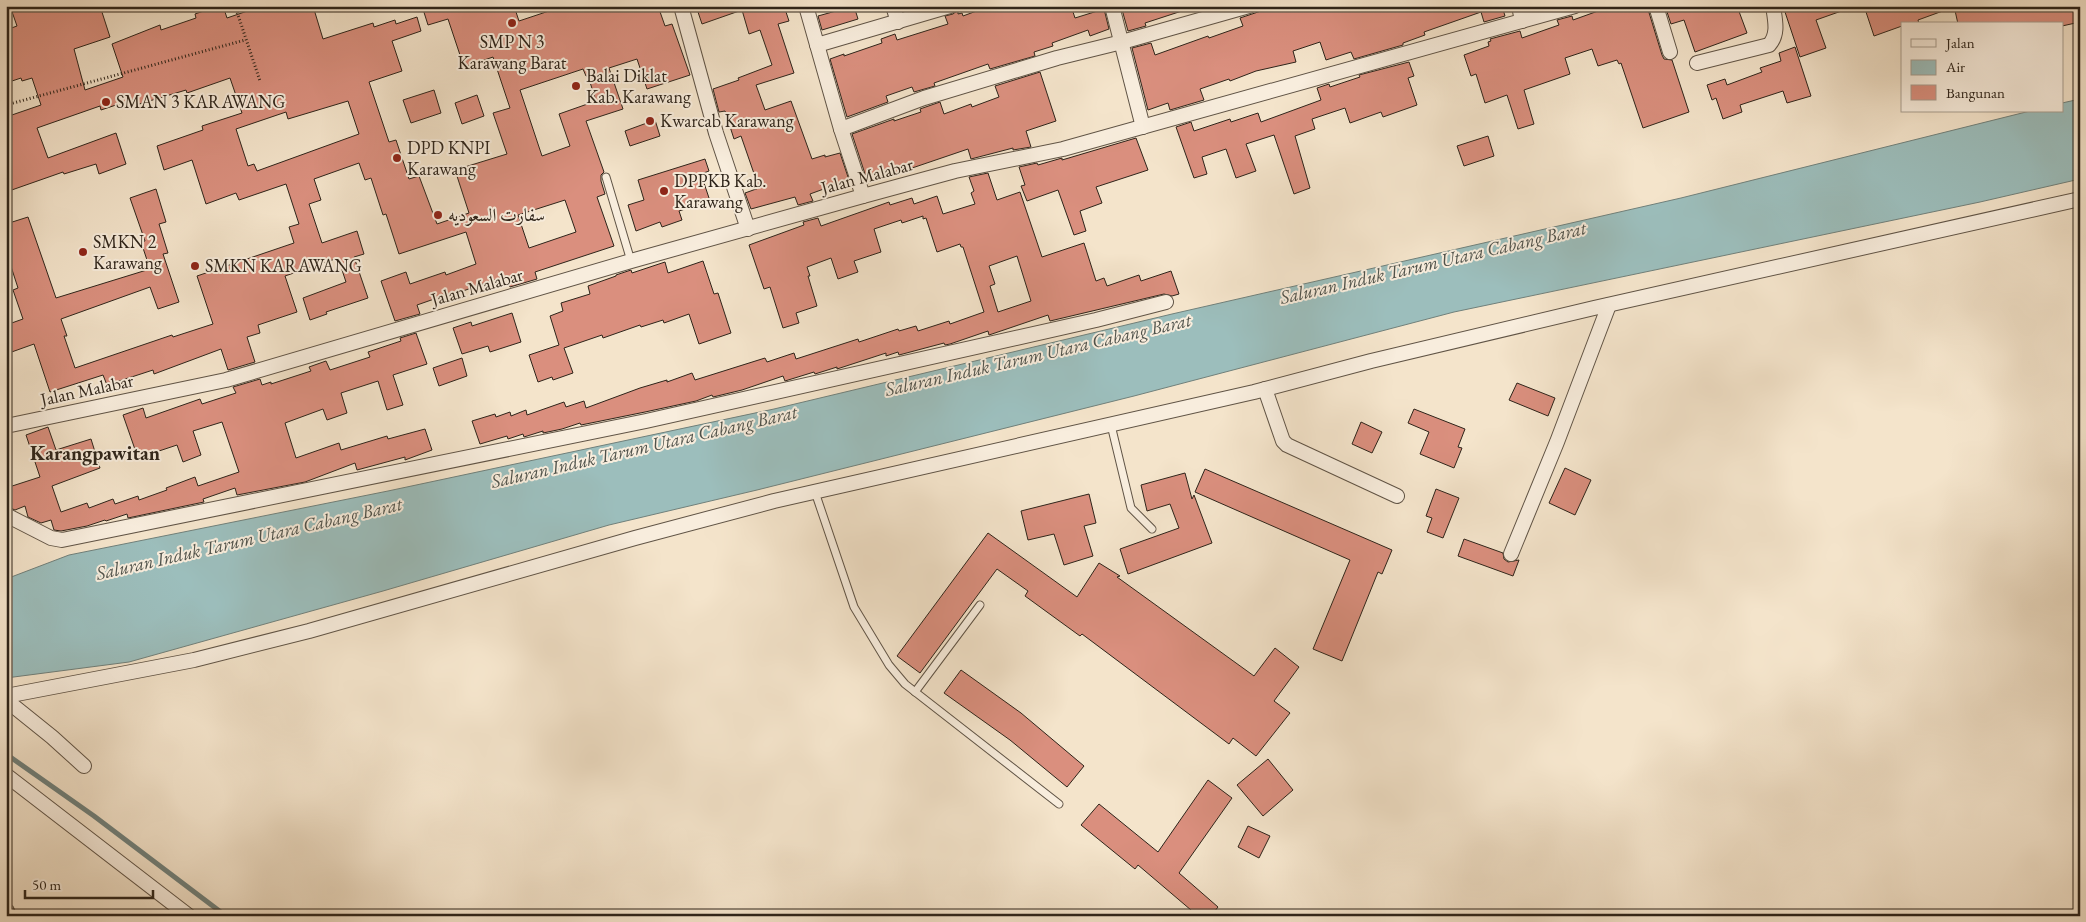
<svg xmlns="http://www.w3.org/2000/svg" width="2086" height="922" font-family="'EB Garamond',Amiri,serif">
  <style>
    .water { fill: #9cbebc; stroke: #70807b }
    .lines { fill: none; stroke-linecap: round; stroke-linejoin: round }
    .stream { stroke: #70807b; stroke-width: 5 }
    .building { fill: #da8f7e; stroke: #2e241a; fill-rule: evenodd }
    .service-casing { stroke: #605446; stroke-width: 9 }
    .minor-casing { stroke: #605446; stroke-width: 16 }
    .tertiary-casing { stroke: #605446; stroke-width: 19 }
    .path { stroke: #2e241a; stroke-width: 3; stroke-dasharray: 1 2.5; stroke-linecap: butt }
    .service { stroke: #f8eddd; stroke-width: 7 }
    .minor { stroke: #f8eddd; stroke-width: 14 }
    .tertiary { stroke: #f8eddd; stroke-width: 16 }
    .poi-dot { fill: #8f2418; stroke: #f8eddd; stroke-width: 2 }
    .labels { text-anchor: middle; stroke-width: 4; stroke-linejoin: round; paint-order: stroke }
    .poi-label { font-size: 18px; fill: #2e241a; stroke: #f8eddd; text-anchor: start }
    .street-label { font-size: 18px; fill: #2e241a; stroke: #f8eddd }
    .water-label { font-size: 19px; font-style: italic; fill: #4f524b; stroke: #f8eddd }
    .quarter-label { font-size: 20px; font-weight: bold; fill: #2e241a; stroke: #f8eddd }
  </style>
  <rect width="100%" height="100%" fill="#f4e4cb"/>
  <filter id="stains"><feTurbulence type="fractalNoise" baseFrequency=".004" numOctaves="4"/><feColorMatrix values="0 0 0 0 .2 0 0 0 0 .09 0 0 0 0 .02 0 0 0 .5 -.17"/></filter>
  <radialGradient id="worn" r=".72"><stop offset=".6" stop-color="#630" stop-opacity="0"/><stop offset="1" stop-color="#630" stop-opacity=".3"/></radialGradient>
  <polygon class="water" points="2080,99 2080,179 1980,202 1454,312 1134,396 757,490 609,525 383,591 129,662 6,678 6,579 69,555 388,491 774,409 1172,314 1681,198 2030,111 2062,111 2062,103"/>
  <g class="lines">
    <polyline class="stream" points="6,754 94,816 226,916"/>
  </g>
  <g class="building">
    <path d="M10,6H100L110,37L74,49L85,90L123,77L112,44L160,25L161,30L196,18L195,14L218,6H223L227,18L262,6H313L323,39L373,23L374,27L395,20L396,24L417,17L421,31L392,41L402,71L369,82L389,142L396,140L409,179L419,176L437,224L469,213L455,170L507,154L493,113L510,108L493,57L464,67L448,19L428,25L422,6H514L519,21L564,6H658L665,26L672,24L690,75L647,89L637,59L609,68L623,109L586,121L604,172L601,175V181L605,194L597,197L614,246L535,272L537,279L510,287L506,276L460,292V290L417,305L420,314L395,321L381,281L406,272L410,284L445,272L446,275L476,264L466,232L399,254L386,214L383,215L371,178L365,180L359,163L314,179L321,200L309,204L322,243L357,231L364,254L354,257L368,298L326,312L327,314L310,320L303,298L346,282L338,258L285,276L297,312L258,325L260,333L247,337L255,362L228,370L221,349L154,374L153,370L107,385L103,375L50,392L34,344L6,354V325L23,319L13,290L18,288L6,251V224L28,217L56,298L150,269L141,242L145,241L130,198L156,189L166,222L159,224L168,253L163,254L179,302L158,309L150,287L61,319L67,336H64L75,368L172,335L173,337L213,324L197,276L294,243L289,227L299,224L286,184L239,200L236,193L206,204L192,160L164,170L157,146L203,130L202,126L242,113L230,78L187,93L186,90L136,105L134,99L101,110L100,106L37,128L48,158L116,133L126,164L99,174L96,164L64,174L63,172L6,192V117L41,105L32,78L22,81L21,78L6,83V30L17,26ZM583,69L586,76H588L596,101L559,114L570,146L542,156L520,90ZM348,101L359,134L257,171L254,164L248,166L236,129L286,112L288,119ZM565,200L576,232L529,248L518,215Z"/>
    <polygon points="696,6 784,6 789,21 778,24 794,73 756,85 765,110 791,101 812,159 825,155 825,157 840,153 850,183 844,185 843,182 810,194 813,201 798,205 795,197 751,209 745,193 759,188 741,136 734,139 725,111 719,112 713,89 739,80 738,78 772,65 760,30 749,34 742,10 702,24"/>
    <polygon points="854,6 858,19 822,30 818,16"/>
    <polygon points="990,6 1071,6 1075,18 1104,9 1109,29 1090,36 1088,30 1052,43 1053,46 1034,52 1035,56 990,69 988,64 934,83 935,86 914,92 912,87 886,96 888,102 847,117 830,59 844,54 844,56 882,43 881,39 895,34 897,40 948,24 945,16 953,14 958,10 958,14 962,13 963,16"/>
    <polygon points="1121,6 1188,6 1188,9 1145,23 1146,26 1128,31"/>
    <polygon points="1276,6 1502,6 1505,16 1484,22 1481,12 1424,32 1425,35 1403,43 1403,45 1354,59 1351,52 1326,60 1320,42 1293,51 1296,62 1256,71 1230,81 1229,79 1200,89 1204,100 1170,110 1168,103 1148,110 1132,48 1151,43 1155,55 1208,36 1209,38 1243,26 1240,18"/>
    <polygon points="1612,6 1647,6 1662,55 1664,59 1672,60 1689,112 1643,128 1621,63 1619,64 1617,60 1598,66 1592,49 1565,58 1570,74 1524,90 1534,124 1518,129 1507,95 1485,103 1476,74 1471,76 1464,55 1489,46 1488,42 1491,41 1490,39 1520,31 1522,38 1559,25 1557,20 1572,16 1573,20"/>
    <polygon points="1665,6 1737,6 1747,33 1695,52 1684,20 1671,24"/>
    <polygon points="1783,6 1849,6 1850,8 1816,20 1826,48 1800,57"/>
    <polygon points="1884,6 1951,6 1951,8 1918,20 1919,24 1902,24 1902,26 1874,36 1866,12"/>
    <polygon points="1954,6 2080,6 2080,22 2062,26 2062,24 1958,24"/>
    <polygon points="1795,47 1811,96 1787,103 1783,91 1740,105 1742,112 1723,119 1716,98 1712,100 1707,85 1725,79 1727,85 1762,72 1760,68 1781,61 1779,53"/>
    <polygon points="1409,62 1414,76 1408,78 1417,105 1383,117 1381,112 1350,123 1345,108 1312,119 1315,129 1295,136 1310,188 1294,194 1274,135 1246,144 1256,171 1236,178 1226,149 1202,157 1207,174 1194,178 1176,127 1191,122 1194,131 1230,119 1231,122 1258,113 1261,122 1321,100 1317,88 1329,84 1330,87 1360,77 1359,75"/>
    <polygon points="1040,72 1056,121 1026,131 1031,147 1013,150 1013,148 971,159 968,149 868,183 852,134 894,119 894,121 921,112 920,109 940,102 944,114 971,104 972,107 999,97 995,86"/>
    <polygon points="434,90 441,113 411,123 403,100"/>
    <polygon points="477,95 484,116 462,124 455,103"/>
    <polygon points="655,120 660,136 630,146 625,131"/>
    <polygon points="1488,136 1494,156 1464,166 1457,146"/>
    <polygon points="1136,138 1148,170 1096,187 1102,203 1080,211 1086,231 1074,235 1058,190 1027,201 1021,186 1025,185 1019,167 1037,163 1038,165 1062,158 1062,160"/>
    <polygon points="705,159 709,171 701,174 710,201 679,211 682,220 662,227 660,222 636,231 628,205 644,200 638,180"/>
    <path d="M988,173L997,200L1020,192L1042,257L1084,243L1096,281L1104,278L1107,286L1139,275L1141,281L1171,271L1179,294L1172,296L1164,294L1050,321L1048,315L989,335L988,331L950,344L945,345L944,343L899,355L898,352L886,356V353L837,369V367L815,374L814,372L785,381L783,376L742,390L713,397L712,395L696,401L645,412L581,425L580,423L562,429L543,433V431L524,437L523,434L508,439L507,436L480,444L472,421L495,414L496,417L510,412L511,416L526,410L527,415L564,402L566,407L584,401L586,408L640,388L667,380V382L692,373L695,380L765,358L767,362L794,353L796,359L858,339L859,342L898,329L899,331L916,326L918,331L949,321L950,324L984,312L963,247H961L960,244L937,252L926,218L923,219V216L902,223L901,220L874,229L881,252L854,261L858,272L838,279L831,258L807,267L810,276H808L817,306L796,313L799,323L783,328L770,287L764,289L749,245L804,225L803,222L818,218L821,226L889,202L890,205L912,198L914,204L937,196L943,214L975,204L971,193L974,191L969,177ZM1017,256L1031,301L998,312L990,286L995,284L989,266Z"/>
    <polygon points="703,261 714,294 718,293 731,333 699,344 689,314 664,323 663,320 641,327 640,325 603,338 602,335 564,348 573,373 553,380 552,377 538,382 529,355 559,345 550,316 563,311 561,303 590,294 588,286 616,276 616,275 631,270 632,273 665,262 668,273"/>
    <polygon points="512,313 521,342 490,352 488,346 462,354 453,328 471,322 472,326"/>
    <polygon points="416,333 427,364 393,375 403,405 387,410 378,381 341,393 347,413 327,420 323,409 285,423 296,458 339,443 341,450 387,436 388,439 425,429 432,450 405,460 405,457 357,470 355,463 305,482 237,495 235,488 203,499 204,502 128,518 127,514 106,521 105,520 87,526 61,531 54,530 51,520 41,523 28,517 25,506 15,510 6,506 6,488 40,477 26,435 48,427 56,450 91,439 100,468 52,486 61,512 87,503 89,508 113,499 115,504 138,496 139,500 167,490 166,488 195,477 198,486 239,472 222,422 193,431 201,455 183,462 177,445 138,458 123,415 143,408 146,418 200,399 202,404 236,393 233,387 260,379 262,385 271,382 271,384 311,371 309,367 326,361 330,370 370,357 368,352 401,341 400,338"/>
    <polygon points="462,358 467,376 439,386 433,368"/>
    <polygon points="1517,383 1555,398 1548,416 1509,400"/>
    <polygon points="1414,409 1465,429 1458,447 1462,448 1454,468 1420,454 1429,432 1408,423"/>
    <polygon points="1361,422 1382,432 1372,453 1352,444"/>
    <polygon points="1565,468 1591,480 1575,515 1549,503"/>
    <polygon points="1205,469 1392,550 1382,574 1378,572 1342,661 1313,649 1350,560 1195,492"/>
    <polygon points="1185,473 1192,499 1194,495 1212,543 1128,574 1120,549 1179,528 1170,504 1147,511 1141,485"/>
    <polygon points="1436,489 1459,498 1443,538 1427,532 1432,518 1426,516"/>
    <polygon points="1089,494 1096,523 1084,526 1093,556 1064,565 1054,534 1028,540 1021,511"/>
    <polygon points="988,533 1077,597 1099,563 1120,576 1117,577 1254,676 1275,648 1299,667 1274,701 1290,713 1256,756 1233,738 1229,744 1082,634 1080,636 1025,596 1028,591 997,569 920,673 897,656"/>
    <polygon points="1464,539 1503,553 1504,559 1508,562 1519,560 1513,576 1458,556"/>
    <polygon points="961,670 1021,713 1084,766 1067,787 1010,740 944,693"/>
    <polygon points="1268,759 1293,790 1263,816 1237,785"/>
    <polygon points="1208,780 1232,798 1179,873 1218,907 1211,916 1198,916 1138,865 1135,869 1081,825 1099,804 1158,852"/>
    <polygon points="1248,826 1270,836 1259,858 1238,847"/>
  </g>
  <g class="lines">
    <g class="service-casing">
      <g id="service">
        <polyline points="606,177 631,261"/>
        <polyline points="1111,425 1131,508 1152,529"/>
        <polyline points="815,492 854,607 889,665 905,684 1059,804"/>
        <polyline points="915,692 980,605"/>
      </g>
    </g>
    <g class="minor-casing">
      <g id="minor">
        <polyline points="681,6 716,133 748,229"/>
        <polyline points="806,6 841,129 863,196"/>
        <polyline points="893,6 898,22"/>
        <polyline points="1112,6 1143,127"/>
        <polyline points="1519,6 1522,21"/>
        <polyline points="1656,6 1670,52"/>
        <polyline points="817,45 950,6"/>
        <path d="M1697,63L1769,45C1779,34 1775,20 1773,6"/>
        <polyline points="841,129 924,98 1057,58 1122,42 1249,6"/>
        <polyline points="1265,389 1283,441 1287,445 1397,496"/>
        <polyline points="6,426 226,380 631,261 863,196 955,171 1063,149 1575,6"/>
        <polyline points="6,515 51,538 62,540 646,421 1096,320 1166,302"/>
        <polyline points="1511,554 1557,442 1609,305"/>
        <polyline points="6,696 194,660 309,631 635,538 774,501 1254,392 1371,361 1594,308 2080,199"/>
        <polyline points="6,700 52,737 84,766"/>
        <polyline points="6,775 189,916"/>
      </g>
    </g>
    <g class="tertiary-casing">
      <polyline id="tertiary" points="6,912 7,916"/>
    </g>
    <g class="path">
      <polyline points="235,6 260,81"/>
      <polyline points="6,105 245,40"/>
    </g>
    <use href="#service" class="service"/>
    <use href="#minor" class="minor"/>
    <use href="#tertiary" class="tertiary"/>
  </g>
  <g class="poi-dot">
    <circle cx="512" cy="23" r="5"/>
    <circle cx="576" cy="86" r="5"/>
    <circle cx="106" cy="102" r="5"/>
    <circle cx="650" cy="121" r="5"/>
    <circle cx="397" cy="158" r="5"/>
    <circle cx="664" cy="191" r="5"/>
    <circle cx="438" cy="215" r="5"/>
    <circle cx="83" cy="252" r="5"/>
    <circle cx="195" cy="266" r="5"/>
  </g>
  <g class="labels">
    <g class="poi-label">
      <text x="512" y="48" text-anchor="middle">SMP N 3<tspan x="512" dy="21">Karawang Barat</tspan></text>
      <text x="586" y="82">Balai Diklat<tspan x="586" dy="21">Kab. Karawang</tspan></text>
      <text x="116" y="108">SMAN 3 KARAWANG</text>
      <text x="660" y="127">Kwarcab Karawang</text>
      <text x="407" y="154">DPD KNPI<tspan x="407" dy="21">Karawang</tspan></text>
      <text x="674" y="187">DPPKB Kab.<tspan x="674" dy="21">Karawang</tspan></text>
      <text x="448" y="221">سفارت السعوديه</text>
      <text x="93" y="248">SMKN 2<tspan x="93" dy="21">Karawang</tspan></text>
      <text x="205" y="272">SMKN KARAWANG</text>
    </g>
    <g class="street-label">
      <text transform="translate(867 176) rotate(-15)" y="6">Jalan Malabar</text>
      <text transform="translate(477 287) rotate(-16)" y="6">Jalan Malabar</text>
      <text transform="translate(87 390) rotate(-12)" y="6">Jalan Malabar</text>
    </g>
    <g class="water-label">
      <text transform="translate(1433 262) rotate(-13)" y="7">Saluran Induk Tarum Utara Cabang Barat</text>
      <text transform="translate(1038 354) rotate(-13)" y="7">Saluran Induk Tarum Utara Cabang Barat</text>
      <text transform="translate(644 446) rotate(-13)" y="7">Saluran Induk Tarum Utara Cabang Barat</text>
      <text transform="translate(249 538) rotate(-13)" y="7">Saluran Induk Tarum Utara Cabang Barat</text>
    </g>
    <g class="quarter-label">
      <text x="95" y="460">Karangpawitan</text>
    </g>
  </g>
  <rect width="2086" height="922" fill="none" stroke="#f4e4cb" stroke-width="25"/>
  <rect x="8" y="8" width="2071" height="907" fill="none" stroke="#2e241a" stroke-width="2.5"/>
  <rect x="12" y="12" width="2061" height="897" fill="none" stroke="#2e241a"/>
  <rect x="1901" y="22" width="162" height="90" fill="#f8eddd" stroke="#a79d8f"/>
  <rect x="1911" y="39" width="25" height="8" fill="#f8eddd" stroke="#a79d8f"/>
  <text x="1946" y="48" font-size="15" fill="#2e241a">Jalan</text>
  <rect x="1911" y="60" width="25" height="15" fill="#9cbebc" stroke="#a79d8f"/>
  <text x="1946" y="72" font-size="15" fill="#2e241a">Air</text>
  <rect x="1911" y="85" width="25" height="15" fill="#da8f7e" stroke="#a79d8f"/>
  <text x="1946" y="98" font-size="15" fill="#2e241a">Bangunan</text>
  <path d="M25 890v8h128v-8" fill="none" stroke="#2e241a" stroke-width="2.5"/>
  <text x="32" y="890" font-size="15" fill="#2e241a" stroke="#f8eddd" stroke-width="4" paint-order="stroke">50 m</text>
  <rect width="100%" height="100%" filter="url(#stains)"/>
  <rect width="100%" height="100%" fill="url(#worn)"/>
</svg>
